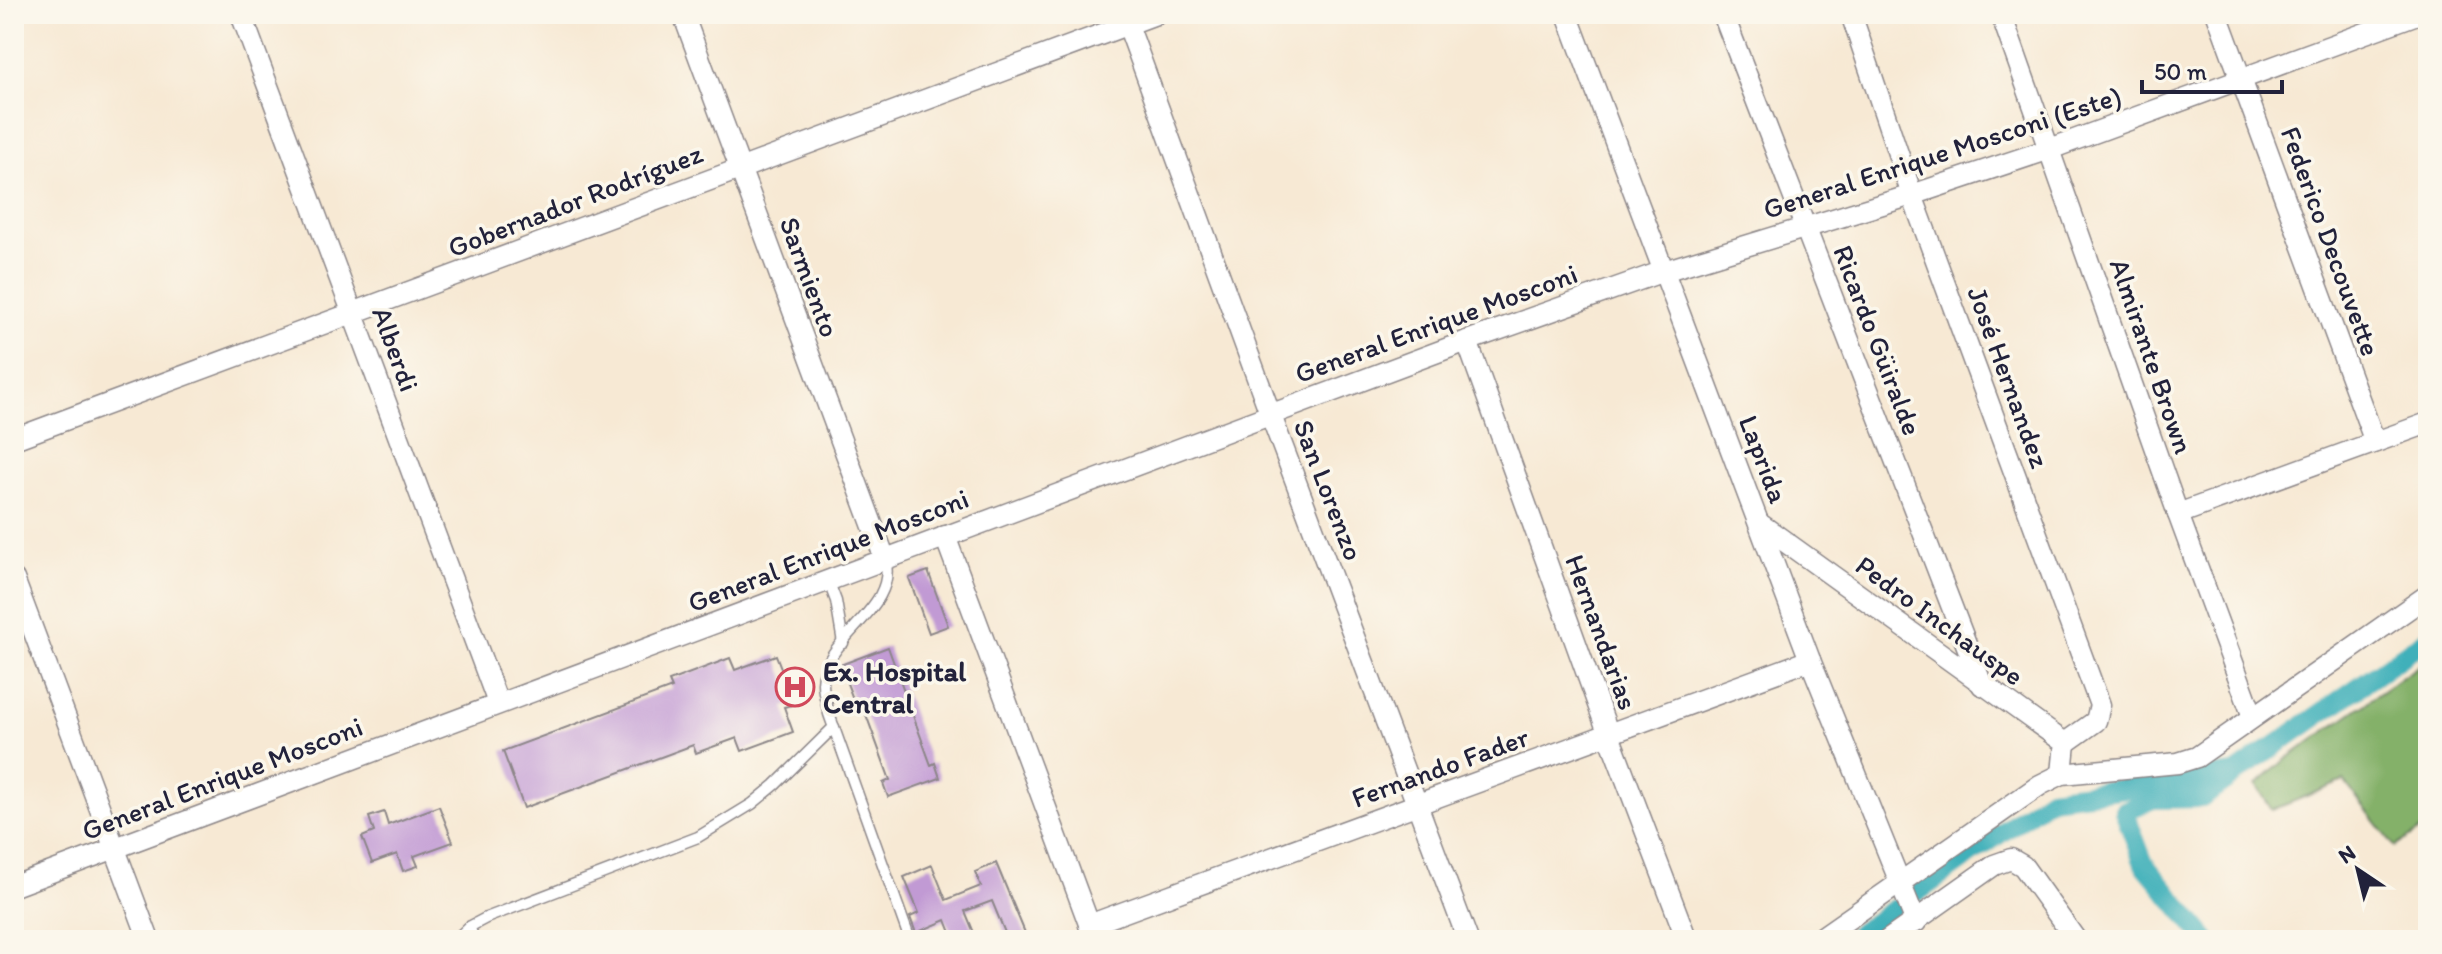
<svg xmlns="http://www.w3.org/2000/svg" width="2442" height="954" font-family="Itim,sans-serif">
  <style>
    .forest { fill: #84b169; stroke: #536a52; stroke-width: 2 }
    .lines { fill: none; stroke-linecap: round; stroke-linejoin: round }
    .canal { stroke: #40b0ba; stroke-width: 20 }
    .building { fill: #c19ad4 }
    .service-casing { stroke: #8c8688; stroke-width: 13 }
    .minor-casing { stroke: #8c8688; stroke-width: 23 }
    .service { stroke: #fff; stroke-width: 10 }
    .minor { stroke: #fff; stroke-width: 20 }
    .labels { text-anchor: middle; stroke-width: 7; stroke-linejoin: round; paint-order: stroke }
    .street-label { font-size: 28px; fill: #22223b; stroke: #fbf7ec }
    .poi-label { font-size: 28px; font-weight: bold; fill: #22223b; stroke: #fbf7ec; text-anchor: start }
  </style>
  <rect width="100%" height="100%" fill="#fbf7ec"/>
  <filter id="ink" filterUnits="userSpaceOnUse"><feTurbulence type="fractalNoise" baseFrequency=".0125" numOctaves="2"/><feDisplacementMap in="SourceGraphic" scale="16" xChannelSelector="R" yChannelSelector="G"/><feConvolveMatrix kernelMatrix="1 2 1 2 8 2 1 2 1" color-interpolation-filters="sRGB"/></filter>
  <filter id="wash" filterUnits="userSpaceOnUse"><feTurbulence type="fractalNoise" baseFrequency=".006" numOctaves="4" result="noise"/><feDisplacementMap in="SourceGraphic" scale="32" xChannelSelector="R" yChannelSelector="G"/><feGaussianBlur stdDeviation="1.8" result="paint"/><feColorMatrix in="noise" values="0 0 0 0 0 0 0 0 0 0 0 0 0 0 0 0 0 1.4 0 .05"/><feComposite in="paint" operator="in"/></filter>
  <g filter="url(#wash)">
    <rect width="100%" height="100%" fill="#f7e9d4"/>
    <polygon class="forest" points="2428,659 2428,825 2395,847 2344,781 2272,810 2256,785 2285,760"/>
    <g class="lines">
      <g class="canal">
        <polyline points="1919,891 2050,798 2235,774 2428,638"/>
        <polyline points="1850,940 1894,909"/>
        <polyline points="2207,940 2144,864 2124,811 2153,799 2202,798 2231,777"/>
      </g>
    </g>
    <g id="blocks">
      <g class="building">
        <polygon points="928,571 948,626 929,633 909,578"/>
        <polygon points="888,647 931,765 935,763 940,778 888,797 883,783 890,780 861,701 855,704 840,665"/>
        <polygon points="776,655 795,704 784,707 793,732 742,751 737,738 696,753 693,745 524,808 503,751 672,688 669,681 730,658 735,670"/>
        <polygon points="439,806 453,842 414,856 418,866 403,871 397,854 372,863 362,837 374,832 369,817 384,812 388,825"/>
        <polygon points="996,863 1028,940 1008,940 992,901 965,911 977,940 954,940 946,920 916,933 910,917 919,913 904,877 932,865 946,900 981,886 975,872"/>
      </g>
    </g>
  </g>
  <g filter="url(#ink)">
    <use href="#blocks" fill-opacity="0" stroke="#8c8688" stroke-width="2"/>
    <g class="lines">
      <g class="service-casing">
        <g id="service">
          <path d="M885,559C899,609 824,636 823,683C823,694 827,704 829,714L910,940"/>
          <polyline points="828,580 836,601 843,643"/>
          <polyline points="469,927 475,940"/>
          <polyline points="455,940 469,927 486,918 698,837 752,804 775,785 834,727"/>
        </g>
      </g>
      <g class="minor-casing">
        <g id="minor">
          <polyline points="241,14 498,703"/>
          <polyline points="683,14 885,559"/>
          <polyline points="1124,14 1270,413 1468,940"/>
          <polyline points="1567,14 1810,660 1916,922"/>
          <polyline points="1723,14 1982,685"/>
          <polyline points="1851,14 1912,195 2100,705 2096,721 2065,743"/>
          <polyline points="2001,14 2178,514 2253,717"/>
          <polyline points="2217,14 2375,442"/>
          <polyline points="1467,341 1609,735 1687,940"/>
          <polyline points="14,439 1156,14"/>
          <polyline points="2178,514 2428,423"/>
          <polyline points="1759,523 2065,743 2062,774"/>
          <polyline points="945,536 1095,940"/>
          <polyline points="14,579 149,940"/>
          <polyline points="14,886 1467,341 1664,271 1912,195 2050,149 2417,14"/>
          <polyline points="1089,925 1810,660"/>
          <polyline points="1818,940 2040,785 2062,774 2178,763 2197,757 2428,595"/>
          <polyline points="1888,940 1994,865 2011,859 2023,866 2076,940"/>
        </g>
      </g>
      <use href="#service" class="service"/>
      <use href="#minor" class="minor"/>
    </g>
  </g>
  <defs>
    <g id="hospital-ring" transform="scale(2)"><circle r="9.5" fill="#fbf7ec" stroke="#d1495b" stroke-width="1.5"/><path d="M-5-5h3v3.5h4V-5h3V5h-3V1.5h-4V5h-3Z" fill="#d1495b"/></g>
  </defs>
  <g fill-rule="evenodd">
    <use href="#hospital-ring" x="795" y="687"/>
  </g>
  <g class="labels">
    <g class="street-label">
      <text transform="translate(1942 152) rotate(-18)" y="10">General Enrique Mosconi (Este)</text>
      <text transform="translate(575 200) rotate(-21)" y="10">Gobernador Rodríguez</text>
      <text transform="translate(2331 241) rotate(70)" y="10">Federico Decouvette</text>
      <text transform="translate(810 277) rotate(70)" y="10">Sarmiento</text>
      <text transform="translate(1436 323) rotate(-20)" y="10">General Enrique Mosconi</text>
      <text transform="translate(1878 340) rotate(69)" y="10">Ricardo Güiralde</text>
      <text transform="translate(396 349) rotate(70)" y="10">Alberdi</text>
      <text transform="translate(2152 356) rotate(71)" y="10">Almirante Brown</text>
      <text transform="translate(2009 377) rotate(70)" y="10">José Hernandez</text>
      <text transform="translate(1764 459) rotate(69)" y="10">Laprida</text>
      <text transform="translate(1329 490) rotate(69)" y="10">San Lorenzo</text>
      <text transform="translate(828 550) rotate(-21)" y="10">General Enrique Mosconi</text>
      <text transform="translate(1940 620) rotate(36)" y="10">Pedro Inchauspe</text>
      <text transform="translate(1602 632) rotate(70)" y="10">Hernandarias</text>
      <text transform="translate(1440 767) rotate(-20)" y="10">Fernando Fader</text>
      <text transform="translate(222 778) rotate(-21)" y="10">General Enrique Mosconi</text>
    </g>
    <g class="poi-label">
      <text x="823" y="681">Ex. Hospital<tspan x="823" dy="32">Central</tspan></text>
    </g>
  </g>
  <rect width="2442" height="954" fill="none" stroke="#fbf7ec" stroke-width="48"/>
  <g transform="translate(2358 870) rotate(325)" stroke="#fbf7ec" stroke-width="6" paint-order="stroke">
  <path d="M0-6L14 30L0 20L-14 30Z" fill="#22223b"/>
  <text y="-12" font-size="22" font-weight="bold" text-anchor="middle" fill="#22223b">N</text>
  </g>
  <path d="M2142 80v12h140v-12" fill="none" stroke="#22223b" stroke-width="4"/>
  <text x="2154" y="80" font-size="24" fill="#22223b" stroke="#fbf7ec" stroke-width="6" paint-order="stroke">50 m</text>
</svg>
